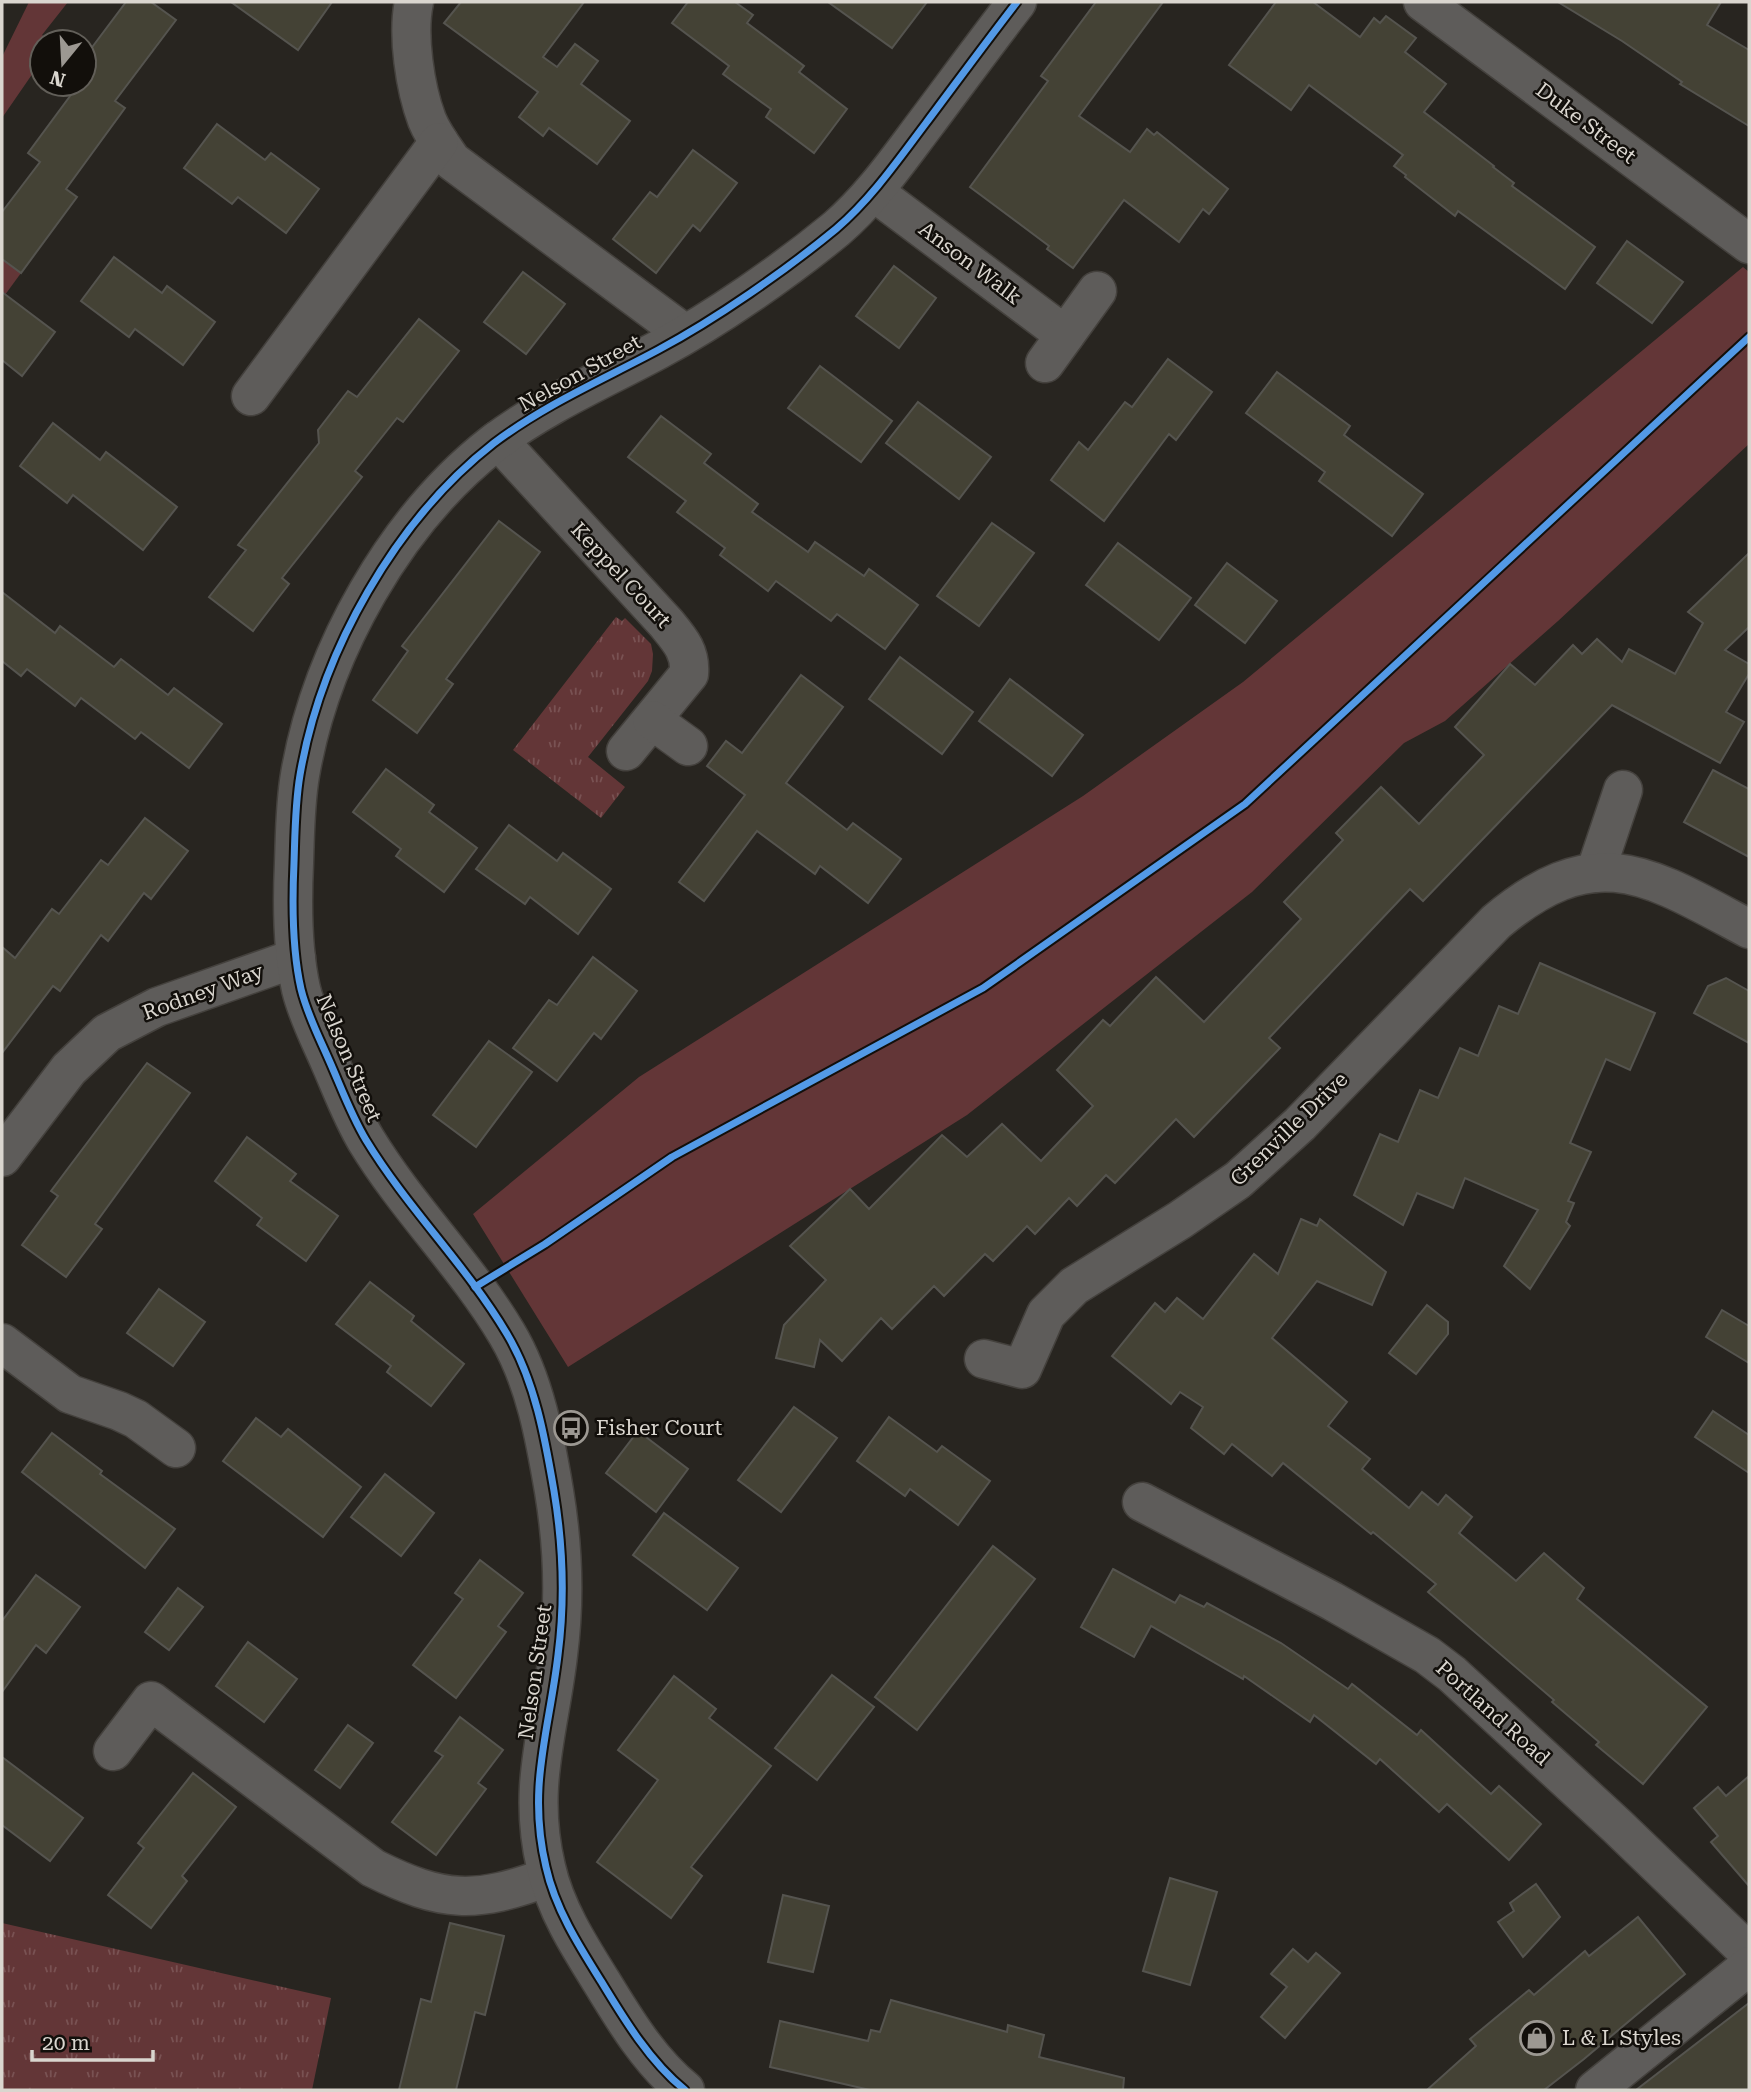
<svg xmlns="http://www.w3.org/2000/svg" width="1751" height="2092" font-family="'Roboto Serif',serif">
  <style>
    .grass { fill: url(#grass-tufts) }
    .park { fill: #633637 }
    .building { fill: #444235; stroke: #55544f; stroke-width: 2 }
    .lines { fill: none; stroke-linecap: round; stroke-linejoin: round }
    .minor-casing { stroke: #44413d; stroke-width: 41 }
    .minor { stroke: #5e5c5a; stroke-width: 38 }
    .cycleway-casing { stroke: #120f0b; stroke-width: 11 }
    .cycleway { stroke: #5399e6; stroke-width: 7 }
    .labels { text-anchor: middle; stroke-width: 5; stroke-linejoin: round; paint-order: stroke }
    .street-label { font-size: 21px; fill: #dad6cf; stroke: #120f0b }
    .poi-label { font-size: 21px; fill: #dad6cf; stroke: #120f0b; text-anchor: start }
  </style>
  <defs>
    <pattern id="grass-tufts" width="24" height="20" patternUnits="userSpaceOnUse" patternTransform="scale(1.75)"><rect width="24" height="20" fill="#633637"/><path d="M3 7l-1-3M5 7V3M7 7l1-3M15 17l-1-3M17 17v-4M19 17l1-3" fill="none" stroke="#795253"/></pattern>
  </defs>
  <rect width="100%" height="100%" fill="#282520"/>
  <g class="grass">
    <polygon points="616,617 622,621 625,618 651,644 653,654 652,671 648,681 588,757 625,787 601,818 513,750"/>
    <polygon points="2,1923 331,1998 312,2090 2,2090"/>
  </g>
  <g class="park">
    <polygon points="29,2 68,2 42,35 52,42 42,42 42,60 2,118 2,57"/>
    <polygon points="2,259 21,273 2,299"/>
    <polygon points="1743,267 1749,272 1749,444 1558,621 1445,721 1404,743 1252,892 967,1115 568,1367 473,1214 639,1077 1083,796 1243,682"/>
  </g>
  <g class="building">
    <polygon points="126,2 151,2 176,20 115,101 125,108 66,189 77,197 21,273 2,259 2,212 40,162 28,153 79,84 84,84 84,58"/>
    <polygon points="231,2 332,2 298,50"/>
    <polygon points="461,2 584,2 543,57 557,67 575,44 598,61 581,84 630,121 597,164 549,128 543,136 519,117 538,92 444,23"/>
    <polygon points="688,2 735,2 753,15 747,23 804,66 799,72 847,109 814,153 766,117 771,109 723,74 729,66 672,23"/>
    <polygon points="828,2 927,2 892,48"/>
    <polygon points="1096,2 1163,2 1079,116 1130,152 1147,129 1154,135 1157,132 1228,189 1209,214 1203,209 1179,242 1124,200 1073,268 1047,249 1049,246 970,187 1048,81 1041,76"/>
    <polygon points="1276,2 1313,2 1360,37 1374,18 1380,23 1386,16 1416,38 1405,52 1446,84 1424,112 1494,166 1493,167 1514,183 1512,186 1595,247 1565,289 1458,211 1455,216 1405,177 1406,175 1394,166 1403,155 1309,85 1291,110 1229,65"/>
    <polygon points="1558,2 1721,2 1707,25 1749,50 1749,126 1680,84 1682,82 1622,41"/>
    <polygon points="217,124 265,160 271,153 319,189 286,233 238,197 232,204 184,168"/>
    <polygon points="693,150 737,183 700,231 693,225 656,273 613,239 650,192 657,197"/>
    <polygon points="1627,241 1683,282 1652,323 1597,283"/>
    <polygon points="114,257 162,293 167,286 215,322 183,365 135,329 129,337 81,301"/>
    <polygon points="894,266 936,298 899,348 856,316"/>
    <polygon points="523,272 565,304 526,354 484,322"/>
    <polygon points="2,292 55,332 22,376 2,360"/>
    <polygon points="419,319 459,351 403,422 397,418 355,471 362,477 282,578 289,584 253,631 209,597 246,550 238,545 319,443 318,430 348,391 357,397"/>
    <polygon points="1168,359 1212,392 1176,440 1169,434 1104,521 1051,480 1079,442 1088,450 1125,402 1132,407"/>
    <polygon points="820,366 892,421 861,462 788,408"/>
    <polygon points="1277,372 1350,426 1344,435 1423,494 1392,536 1319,481 1325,472 1246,413"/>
    <polygon points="918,402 991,457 959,499 886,443"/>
    <polygon points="661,416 711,454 704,463 758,504 752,512 808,552 815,542 864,576 869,569 918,605 885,649 837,614 831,621 776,581 768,591 720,555 725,548 677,512 686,501 628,457"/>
    <polygon points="53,423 100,460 106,452 177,507 143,550 73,495 67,503 20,466"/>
    <polygon points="499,521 540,552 446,679 453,684 417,733 373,700 408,651 402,646"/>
    <polygon points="992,523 1034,553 979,626 937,596"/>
    <polygon points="1118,543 1191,598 1159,640 1086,585"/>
    <polygon points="1749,553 1749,627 1725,650 1749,664 1749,674 1726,712 1744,722 1720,763 1612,705 1423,901 1410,889 1269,1038 1280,1048 1194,1137 1176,1119 1115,1183 1106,1175 1077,1206 1069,1198 1035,1234 1027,1226 993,1261 985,1254 944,1296 934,1286 892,1329 881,1318 842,1361 820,1340 814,1367 776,1358 784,1325 826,1280 790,1246 850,1189 869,1209 942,1135 967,1157 1002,1124 1041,1161 1093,1106 1057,1070 1103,1020 1110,1026 1156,977 1204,1022 1301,919 1284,902 1343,840 1336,833 1381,787 1419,824 1484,755 1455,727 1510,664 1535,685 1573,645 1582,654 1597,639 1622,662 1629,649 1675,674 1703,623 1688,612"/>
    <polygon points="1227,563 1277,601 1245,643 1195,605"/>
    <polygon points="2,592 55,633 60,626 114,667 121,659 168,695 174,688 222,724 189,768 141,732 135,739 81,698 75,706 27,669 21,676 2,661"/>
    <polygon points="900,657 973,712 942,754 869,699"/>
    <polygon points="801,675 843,707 786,783 847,830 853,823 901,859 868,903 820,866 815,874 757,831 704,901 679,882 745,795 707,766 726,741 742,753"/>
    <polygon points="1010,679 1083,735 1052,776 979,721"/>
    <polygon points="386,769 434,805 429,812 477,848 444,892 396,856 401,849 353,812"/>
    <polygon points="1713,770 1749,789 1749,857 1684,822"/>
    <polygon points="145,818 188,851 151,899 144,893 108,941 101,935 60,991 53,986 2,1053 2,947 15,958 52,909 59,914 101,860 108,865"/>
    <polygon points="509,825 557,861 563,853 611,889 578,934 530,897 525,904 476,869"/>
    <polygon points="593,957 637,991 601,1039 594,1033 557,1081 513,1048 549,1000 557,1005"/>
    <polygon points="1540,963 1655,1013 1630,1070 1606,1059 1570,1143 1591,1152 1568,1201 1574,1203 1566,1222 1570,1226 1530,1289 1504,1266 1538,1210 1465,1178 1453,1208 1417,1193 1403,1225 1354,1195 1380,1134 1398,1142 1420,1090 1438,1098 1460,1048 1478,1056 1499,1006 1518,1014"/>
    <polygon points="1726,978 1749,991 1749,1043 1694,1013 1708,986"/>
    <polygon points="489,1041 532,1072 476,1147 433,1115"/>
    <polygon points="147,1063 190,1093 95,1224 102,1229 66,1277 22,1245 58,1196 51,1191"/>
    <polygon points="247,1137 296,1174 290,1181 338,1216 306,1261 257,1225 262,1218 215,1181"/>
    <polygon points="1301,1219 1317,1226 1320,1219 1386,1272 1372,1305 1317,1281 1272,1338 1347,1402 1328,1426 1370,1459 1362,1469 1409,1508 1422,1492 1438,1505 1446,1495 1472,1517 1459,1533 1516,1581 1544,1553 1584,1588 1577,1599 1707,1707 1643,1784 1596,1745 1599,1742 1552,1702 1554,1700 1428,1592 1436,1584 1373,1532 1371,1534 1283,1463 1272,1476 1232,1444 1224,1454 1191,1428 1203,1407 1180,1392 1171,1404 1112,1356 1155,1303 1165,1312 1177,1298 1203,1319 1254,1254 1278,1274"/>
    <polygon points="370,1282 414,1316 411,1321 464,1364 431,1406 387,1372 391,1366 336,1324"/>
    <polygon points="159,1289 205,1322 173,1366 127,1333"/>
    <polygon points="1427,1305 1448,1322 1448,1334 1416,1374 1389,1353"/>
    <polygon points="1722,1310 1749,1326 1749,1363 1706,1337"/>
    <polygon points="794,1407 837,1438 781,1512 738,1480"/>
    <polygon points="1713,1411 1749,1435 1749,1473 1695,1437"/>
    <polygon points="889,1417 937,1452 942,1446 990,1481 958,1525 910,1489 905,1496 857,1461"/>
    <polygon points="256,1418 281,1437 288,1429 361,1487 323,1537 223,1461"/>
    <polygon points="638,1431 688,1469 656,1512 606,1473"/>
    <polygon points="52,1433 102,1471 100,1474 175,1529 145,1568 22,1472"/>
    <polygon points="385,1474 434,1513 401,1556 351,1517"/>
    <polygon points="664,1513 738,1568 707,1610 633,1555"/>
    <polygon points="993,1546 1035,1579 917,1730 875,1697"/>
    <polygon points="480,1560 523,1593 498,1626 506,1632 456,1698 413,1665 463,1599 455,1593"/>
    <polygon points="1113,1569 1175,1603 1180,1595 1204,1607 1207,1603 1281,1643 1348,1689 1352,1684 1417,1735 1421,1730 1491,1794 1499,1786 1541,1824 1509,1860 1447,1804 1439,1812 1380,1759 1376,1764 1314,1715 1310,1722 1244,1676 1243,1679 1151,1626 1134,1657 1081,1627"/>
    <polygon points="36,1575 80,1607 46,1653 36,1645 2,1692 2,1621"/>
    <polygon points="178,1588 203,1607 169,1650 145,1632"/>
    <polygon points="248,1642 297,1679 264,1722 216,1686"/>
    <polygon points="832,1675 874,1707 817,1780 775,1748"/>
    <polygon points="674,1676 716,1709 709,1718 771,1766 691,1867 702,1876 671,1918 597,1862 658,1780 618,1750"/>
    <polygon points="460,1717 503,1750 478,1783 486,1789 436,1855 392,1822 443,1756 435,1751"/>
    <polygon points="348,1725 373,1743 340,1788 315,1770"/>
    <polygon points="2,1757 83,1818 50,1861 2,1825"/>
    <polygon points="193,1773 236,1807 182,1876 187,1881 151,1928 108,1895 144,1848 138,1843"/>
    <polygon points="1749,1776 1749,1886 1711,1842 1718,1836 1694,1808 1718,1787 1726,1796"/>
    <polygon points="1170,1878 1217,1892 1190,1985 1143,1971"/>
    <polygon points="1536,1884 1560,1917 1523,1957 1498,1922 1514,1911 1510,1903"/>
    <polygon points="783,1895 829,1906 813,1972 768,1962"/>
    <polygon points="1638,1917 1685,1974 1584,2059 1544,2090 1427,2090 1476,2046 1470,2039 1529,1990 1534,1995 1585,1951 1589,1956"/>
    <polygon points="450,1923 504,1936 485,2015 475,2012 456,2090 399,2090 421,1999 431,2002"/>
    <polygon points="1293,1949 1308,1962 1316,1953 1340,1973 1285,2038 1261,2017 1287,1987 1271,1974"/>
    <polygon points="891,2000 1007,2032 1008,2025 1044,2035 1039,2057 1124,2078 1123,2090 870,2090 770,2067 780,2021 868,2041 871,2030 880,2032"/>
    <polygon points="1749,2003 1749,2090 1636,2090"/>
  </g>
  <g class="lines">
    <g class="minor-casing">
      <g id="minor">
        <path d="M414,2C407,35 415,88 427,120C433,135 443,148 452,161L685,334"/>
        <polyline points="1423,2 1749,244"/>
        <polyline points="874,192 1065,335"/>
        <polyline points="1045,363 1097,291"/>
        <polyline points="251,396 439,142"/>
        <path d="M498,440L666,623C680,640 691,652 689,674L626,751"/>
        <polyline points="652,720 688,746"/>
        <polyline points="1595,873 1623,790"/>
        <polyline points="2,1157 69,1069 107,1033 157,1007 296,958"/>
        <polyline points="2,1343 70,1394 119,1411 136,1419 176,1448"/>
        <path d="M984,1359L1022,1369L1046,1314L1074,1286L1180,1220L1238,1180L1300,1124L1496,922C1596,838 1648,875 1749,929"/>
        <polyline points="1142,1502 1332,1601 1427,1655 1452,1674 1617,1826 1749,1953"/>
        <path d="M113,1751L151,1701L373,1868C443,1903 475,1904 548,1877"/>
        <path d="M685,2090C650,2062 624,2019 601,1981C579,1946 555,1908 546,1867C527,1787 549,1732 558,1655C565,1601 563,1545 554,1491C545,1438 535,1381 507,1334C466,1265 408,1209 366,1140C351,1115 341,1087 329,1060C319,1037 307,1014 301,989C292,949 292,905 294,863C295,834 295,804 300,775C321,652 395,520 494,443C546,404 602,380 658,350C716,319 785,271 836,229C872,198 898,160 926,123C956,83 986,42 1017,2"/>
        <polyline points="1595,2090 1749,1966"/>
      </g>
    </g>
    <use href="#minor" class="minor"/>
    <g class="cycleway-casing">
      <g id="cycleway">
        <polyline points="475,1287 545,1244 672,1157 983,988 1245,804 1749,337"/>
        <path d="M685,2090C650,2062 624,2019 601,1981C579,1946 555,1908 546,1867C527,1787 549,1732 558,1655C565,1601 563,1545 554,1491C545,1438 535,1381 507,1334C466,1265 408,1209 366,1140C351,1115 341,1087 329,1060C319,1037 307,1014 301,989C292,949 292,905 294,863C295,834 295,804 300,775C321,652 395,520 494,443C546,404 602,380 658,350C716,319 785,271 836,229C872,198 898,160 926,123C956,83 986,42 1017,2"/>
      </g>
    </g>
    <use href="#cycleway" class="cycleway"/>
  </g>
  <defs>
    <g id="bus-ring" transform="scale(1.75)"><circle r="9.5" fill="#120f0b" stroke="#9c9892" stroke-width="1.5"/><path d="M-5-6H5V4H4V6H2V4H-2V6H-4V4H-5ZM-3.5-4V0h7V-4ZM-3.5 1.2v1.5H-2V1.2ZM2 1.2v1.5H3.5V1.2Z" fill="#9c9892"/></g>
    <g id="shop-ring" transform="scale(1.75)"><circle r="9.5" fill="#120f0b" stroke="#9c9892" stroke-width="1.5"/><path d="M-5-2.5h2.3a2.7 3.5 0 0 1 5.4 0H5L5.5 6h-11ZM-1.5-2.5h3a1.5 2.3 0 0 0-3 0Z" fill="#9c9892"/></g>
  </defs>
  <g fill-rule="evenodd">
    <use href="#bus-ring" x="571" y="1428"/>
    <use href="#shop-ring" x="1537" y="2038"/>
  </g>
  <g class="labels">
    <g class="street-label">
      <text transform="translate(1586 123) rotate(37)" y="7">Duke Street</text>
      <text transform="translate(970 263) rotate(37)" y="7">Anson Walk</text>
      <text transform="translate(580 373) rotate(-29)" y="7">Nelson Street</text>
      <text transform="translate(621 575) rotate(47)" y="7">Keppel Court</text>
      <text transform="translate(203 992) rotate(-20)" y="7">Rodney Way</text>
      <text transform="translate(349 1058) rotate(67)" y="7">Nelson Street</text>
      <text transform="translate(1289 1129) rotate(-44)" y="7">Grenville Drive</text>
      <text transform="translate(535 1672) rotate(-82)" y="7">Nelson Street</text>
      <text transform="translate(1493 1713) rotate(42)" y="7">Portland Road</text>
    </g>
    <g class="poi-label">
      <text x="596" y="1435">Fisher Court</text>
      <text x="1562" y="2045">L &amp; L Styles</text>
    </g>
  </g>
  <rect width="1751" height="2092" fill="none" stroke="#dad6cf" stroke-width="7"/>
  <g transform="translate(63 63) rotate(198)"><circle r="33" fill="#120f0b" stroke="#625f59" stroke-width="2"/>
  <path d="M0-5L12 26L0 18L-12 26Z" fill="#9c9892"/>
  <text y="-10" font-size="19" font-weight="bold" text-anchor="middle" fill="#dad6cf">N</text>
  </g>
  <path d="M32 2050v10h121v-10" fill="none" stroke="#dad6cf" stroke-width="3.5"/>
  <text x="42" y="2050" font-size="21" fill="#dad6cf" stroke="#120f0b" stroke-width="5" paint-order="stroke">20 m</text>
</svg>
